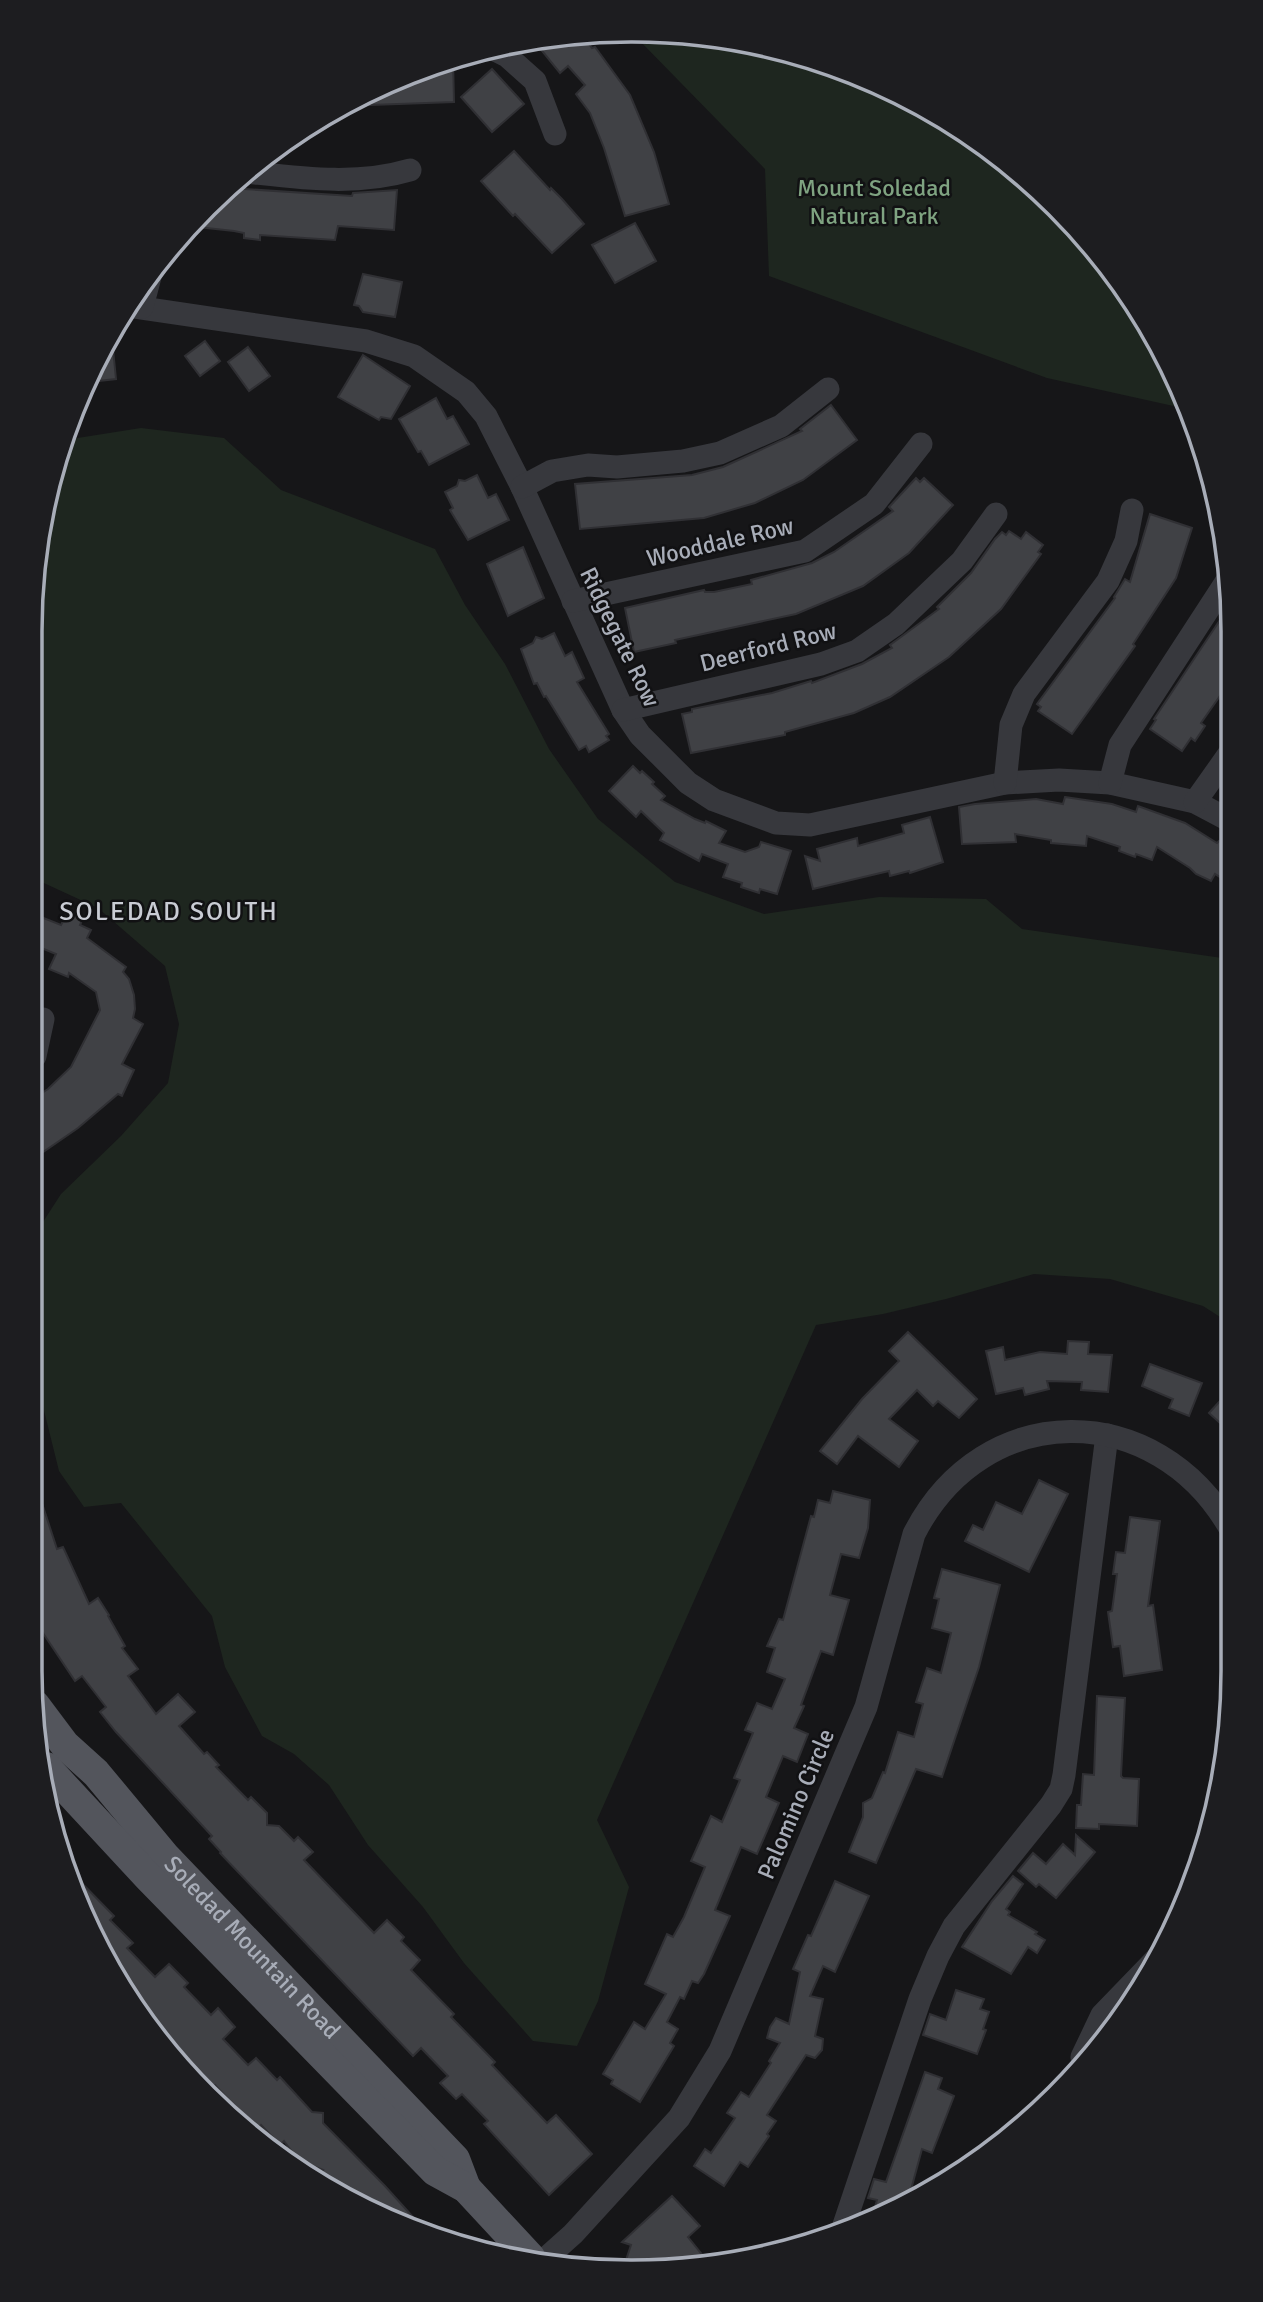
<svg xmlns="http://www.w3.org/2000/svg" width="1263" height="2302" font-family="Signika,sans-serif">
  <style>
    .green { fill: #1e261f }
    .building { fill: #404145; stroke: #303034; stroke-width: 2 }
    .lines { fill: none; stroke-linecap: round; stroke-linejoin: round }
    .minor { stroke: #37383d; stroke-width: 23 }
    .major { stroke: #53555c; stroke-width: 30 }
    .labels { text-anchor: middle; stroke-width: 5; stroke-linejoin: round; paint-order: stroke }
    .park-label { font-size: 24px; fill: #7fa381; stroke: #111113 }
    .street-label { font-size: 24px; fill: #a8adb8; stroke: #111113 }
    .neighbourhood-label { font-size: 26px; letter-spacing: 2px; fill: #c9ccd4; stroke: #111113 }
    .rim { fill: none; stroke: #a8adb8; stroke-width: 3.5 }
  </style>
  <rect width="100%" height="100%" fill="#161618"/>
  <g class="green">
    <polygon points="612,32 710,35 825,62 933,111 1057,206 1132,298 1187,409 1047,378 769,276 765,169 637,38"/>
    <polygon points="141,428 224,438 281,490 435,549 465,605 505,664 549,749 598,819 675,882 764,914 879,897 986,899 1022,929 1229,959 1231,1324 1203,1306 1110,1279 1034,1274 946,1299 883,1314 816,1325 597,1820 629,1887 598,2001 577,2046 533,2041 464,1963 423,1907 368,1845 329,1785 294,1754 262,1736 225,1667 212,1616 121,1503 84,1507 59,1471 30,1354 30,1242 61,1194 121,1136 168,1083 179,1024 165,966 98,908 33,878 31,873 31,593 50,475 65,440"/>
  </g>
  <g class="building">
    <polygon points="581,33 592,48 595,47 630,95 654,152 669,204 625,216 604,148 590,113 576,94 585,85 568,66 560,73 534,41"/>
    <polygon points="453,59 454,102 342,106 366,92"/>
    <polygon points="492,69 524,104 492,132 461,97"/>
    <polygon points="514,151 550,190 551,188 562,199 584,224 552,253 515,214 513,216 481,181"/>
    <polygon points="229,188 352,196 353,193 397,190 394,230 338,226 335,240 260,235 260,240 244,238 244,233 234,231 188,226"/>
    <polygon points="635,223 656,261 615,283 592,245"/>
    <polygon points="363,274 402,282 395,317 363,312 359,306 354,305"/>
    <polygon points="111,329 116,379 89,382 111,330"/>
    <polygon points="205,341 220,361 200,376 185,356"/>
    <polygon points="248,347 270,376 249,391 228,362"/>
    <polygon points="363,355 410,386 391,419 381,417 379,420 338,397"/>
    <polygon points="436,398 447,419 453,416 469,444 429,465 421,451 418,452 399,419"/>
    <polygon points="831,405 857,440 803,480 755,503 704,518 580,529 575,484 692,475 723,467 802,431 800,429"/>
    <polygon points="477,475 488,498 496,494 509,520 468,540 450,510 453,508 445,492 457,486 459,480 465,481"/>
    <polygon points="916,478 920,482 924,478 953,505 909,553 863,586 796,614 675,640 676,643 634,652 625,608 704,590 705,592 714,592 752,584 751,580 812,563 834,552 893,511 889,507"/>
    <polygon points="1150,514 1192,528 1176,578 1133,644 1135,646 1072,734 1038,711 1041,707 1037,704 1115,598 1114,597 1125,579 1130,582"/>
    <polygon points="1009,531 1021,539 1026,532 1043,545 1038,552 1041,554 1001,609 949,657 890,697 854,713 785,732 785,735 691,753 682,714 692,712 692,709 772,693 811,681 812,683 862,664 892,648 890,645 939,609 937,607 971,573 995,539 1002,532 1006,535"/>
    <polygon points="523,547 544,598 508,616 487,564"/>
    <polygon points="1228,608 1229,683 1201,723 1205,726 1195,741 1191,738 1182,751 1150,729 1156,720 1154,719"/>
    <polygon points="554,633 565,656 572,652 584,678 577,682 609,734 606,736 609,740 589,752 586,746 579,750 546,696 544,697 537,683 534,684 521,649 533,643 536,637 542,639"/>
    <polygon points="633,766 640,773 642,771 654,782 652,784 665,796 661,800 695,819 705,823 706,821 726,831 719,843 745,852 759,847 761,842 791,851 777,894 760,889 759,893 741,887 742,883 723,877 728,864 702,854 699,861 660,840 664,833 641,811 636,817 609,791"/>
    <polygon points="1065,797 1112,804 1136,812 1138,806 1185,823 1217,843 1219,841 1229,847 1229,869 1223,879 1215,874 1211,881 1196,874 1190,868 1157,847 1152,860 1136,854 1135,857 1119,851 1120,847 1087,836 1086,846 1051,843 1051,840 1015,834 1016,842 962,844 959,807 975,804 1036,799 1063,804"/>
    <polygon points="930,817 943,862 910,873 909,871 890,876 889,871 813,889 805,856 820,861 817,849 857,838 858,846 904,833 902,825"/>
    <polygon points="68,912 83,918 80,925 91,930 87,938 126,967 123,972 129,979 134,995 135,1009 133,1018 143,1024 122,1064 134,1070 122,1096 118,1094 78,1128 30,1161 30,1101 48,1089 71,1067 100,1010 96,992 69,973 68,977 49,969 56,954 34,945 36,941 31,939 31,913 61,925"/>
    <polygon points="908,1332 977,1399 959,1418 938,1401 933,1406 917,1390 889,1419 918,1441 899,1467 858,1436 837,1464 820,1451 862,1399 899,1361 889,1351"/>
    <polygon points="1068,1341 1089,1342 1088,1354 1112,1355 1108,1392 1081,1390 1082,1382 1047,1381 1049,1389 1025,1395 1023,1388 996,1394 986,1351 1003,1347 1005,1360 1040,1352 1067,1354"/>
    <polygon points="1150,1364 1202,1383 1189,1416 1169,1408 1173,1399 1142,1386"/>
    <polygon points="1231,1389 1231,1433 1209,1413"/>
    <polygon points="30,1476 33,1476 57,1549 63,1547 89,1604 98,1598 109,1615 108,1616 125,1646 122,1648 138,1669 128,1676 156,1714 178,1694 195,1712 179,1726 204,1754 207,1752 219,1765 216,1767 248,1800 251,1797 267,1813 267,1825 279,1826 294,1841 298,1837 313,1852 304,1860 374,1933 387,1920 404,1937 401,1941 420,1960 411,1970 454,2014 451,2017 495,2062 492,2065 547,2123 556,2115 592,2154 549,2195 484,2124 488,2121 462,2094 456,2099 440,2083 448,2076 421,2048 413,2056 220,1853 221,1852 209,1839 212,1836 116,1732 100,1712 106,1707 82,1676 75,1681 39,1627 30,1606"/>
    <polygon points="1039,1480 1068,1494 1029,1572 965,1541 973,1525 983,1530 996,1502 1022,1514"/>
    <polygon points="833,1491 870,1500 868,1528 859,1558 841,1554 830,1595 849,1600 833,1655 821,1651 801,1705 804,1706 794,1728 808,1734 797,1762 783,1756 766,1797 779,1803 757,1854 741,1847 715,1910 730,1916 704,1974 698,1983 692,1981 684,1999 680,1997 667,2022 678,2029 670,2043 674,2046 640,2102 611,2084 613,2080 603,2074 634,2022 645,2029 666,1994 645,1984 667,1934 673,1937 684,1917 705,1867 691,1861 711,1816 722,1822 740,1780 734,1778 753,1733 745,1730 757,1703 772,1709 785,1679 767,1672 775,1648 767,1646 779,1619 783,1620 811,1516 814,1517 818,1500 830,1503"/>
    <polygon points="1130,1517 1160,1521 1148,1606 1153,1605 1162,1670 1124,1676 1120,1646 1113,1647 1108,1612 1112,1611 1117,1574 1113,1574 1116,1552 1125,1553"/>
    <polygon points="942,1569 1000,1585 979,1667 942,1777 916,1769 876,1863 849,1852 863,1817 863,1803 872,1798 883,1772 885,1773 898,1732 914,1737 923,1704 916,1702 927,1668 941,1673 951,1633 932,1628 939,1599 934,1598"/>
    <polygon points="1097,1696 1125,1698 1121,1776 1123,1778 1139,1779 1137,1826 1099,1824 1099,1829 1076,1828 1077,1805 1081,1805 1083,1774 1094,1775"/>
    <polygon points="1076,1835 1095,1852 1056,1898 1039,1884 1036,1887 1018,1871 1033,1853 1046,1864 1063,1844 1075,1855"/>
    <polygon points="71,1872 114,1916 110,1920 133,1943 127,1948 155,1977 169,1964 188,1983 184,1987 211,2015 218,2008 235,2027 223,2039 248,2065 256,2058 277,2080 280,2077 312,2112 323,2113 323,2123 385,2186 422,2227 315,2179 323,2170 298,2160 284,2141 280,2145 261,2125 255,2131 243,2120 246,2118 215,2085 210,2089 154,2036 116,1966 119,1963 109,1953 67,1875"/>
    <polygon points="1013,1876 1023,1884 1006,1909 1010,1912 1008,1915 1037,1932 1035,1934 1045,1940 1037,1953 1028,1947 1011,1974 962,1947 992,1901"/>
    <polygon points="835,1881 869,1896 835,1972 823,1966 810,1996 823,1999 815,2036 823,2039 822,2050 815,2058 806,2055 767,2115 776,2121 767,2134 769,2136 748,2167 740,2162 724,2186 694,2166 705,2149 711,2153 735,2118 727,2113 741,2092 749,2097 771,2063 769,2061 780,2043 767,2038 770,2027 776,2018 789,2024 800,1972 793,1969 808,1935 811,1936"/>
    <polygon points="956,1990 984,1999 980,2009 989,2012 983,2029 986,2030 977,2054 923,2035 930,2014 946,2020"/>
    <polygon points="925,2072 942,2078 938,2089 954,2096 946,2117 932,2153 922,2149 909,2197 871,2221 877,2200 868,2198 874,2179 886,2182"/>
    <polygon points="672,2196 700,2226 688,2237 708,2262 670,2271 640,2268 625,2263 631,2245 622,2242"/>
  </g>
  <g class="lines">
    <g class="minor">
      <polyline points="491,48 507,56 535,81 555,134"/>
      <path d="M246,172C301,178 356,186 410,170"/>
      <polyline points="128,306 366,341 414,356 466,392 486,416 522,487 623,710 640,735 688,783 714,800 776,823 810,825 1005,783 1059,780 1110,783 1195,802 1229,820"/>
      <polyline points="142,307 151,273"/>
      <polyline points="522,487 552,471 588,465 617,467 683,461 720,453 781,426 828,389"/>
      <polyline points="573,601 805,551 874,504 921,444"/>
      <polyline points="623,710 821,664 857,651 896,624 962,561 996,514"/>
      <polyline points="1005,783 1011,725 1024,694 1108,581 1126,541 1132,510"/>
      <polyline points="1110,783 1120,745 1228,579"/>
      <polyline points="1195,802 1229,754"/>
      <polyline points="30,1059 35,1056 43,1019"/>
      <polyline points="1082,2057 1102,2015 1159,1956"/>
      <polyline points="842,2231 920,1999 938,1956 954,1926 1051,1805 1061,1789 1064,1775 1107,1435"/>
      <path d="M545,2259L573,2234L679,2118L720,2051L866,1707L914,1534C983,1398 1157,1398 1231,1530"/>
    </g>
    <g class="major">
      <path id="s1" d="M35,1705L65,1745L96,1773L165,1856L455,2159L466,2188"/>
      <polyline points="46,1767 149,1878 435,2171 466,2188 530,2257"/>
    </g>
  </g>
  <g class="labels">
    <g class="park-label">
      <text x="874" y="196">Mount Soledad<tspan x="874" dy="28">Natural Park</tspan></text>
    </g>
    <g class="street-label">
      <text transform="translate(720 542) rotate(-13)" y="8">Wooddale Row</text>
      <text transform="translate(620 637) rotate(64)" y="8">Ridgegate Row</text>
      <text transform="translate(768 647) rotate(-14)" y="8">Deerford Row</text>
      <text transform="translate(796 1804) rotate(-67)" y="8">Palomino Circle</text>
      <text dy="8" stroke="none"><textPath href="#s1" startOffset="326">Soledad Mountain Road</textPath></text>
    </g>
    <g class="neighbourhood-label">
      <text x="169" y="920">SOLEDAD SOUTH</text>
    </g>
  </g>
  <path d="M0 0H1263V2302H0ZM631 42H632A589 589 0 0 1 1221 631V1671A589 589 0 0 1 632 2260H631A589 589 0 0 1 42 1671V631A589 589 0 0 1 631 42Z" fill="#1d1d20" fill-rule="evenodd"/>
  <path class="rim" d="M631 42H632A589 589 0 0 1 1221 631V1671A589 589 0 0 1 632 2260H631A589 589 0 0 1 42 1671V631A589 589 0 0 1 631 42Z"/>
</svg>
